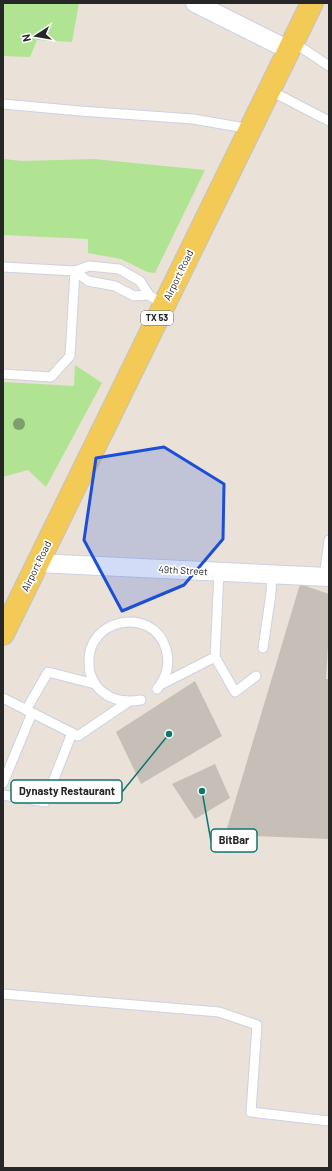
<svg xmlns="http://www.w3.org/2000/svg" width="332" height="1171" font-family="Barlow,sans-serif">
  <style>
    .green { fill: #b0e392 }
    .building { fill: #c5bfb8 }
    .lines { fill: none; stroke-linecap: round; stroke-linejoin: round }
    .service-casing { stroke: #cdd1e1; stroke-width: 11 }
    .minor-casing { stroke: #cdd1e1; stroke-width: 20 }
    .primary-casing { stroke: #c3c3c3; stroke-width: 24 }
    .service { stroke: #fff; stroke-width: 9 }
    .minor { stroke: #fff; stroke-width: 18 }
    .primary { stroke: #f3ca55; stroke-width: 22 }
    .tree { fill: #809d6e }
    .marked { fill: #1d4ed8; fill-opacity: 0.2; stroke: #1d4ed8; stroke-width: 3; stroke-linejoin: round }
    .labels { text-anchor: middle; stroke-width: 3.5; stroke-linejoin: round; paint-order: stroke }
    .shield { fill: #fff; stroke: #686868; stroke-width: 1 }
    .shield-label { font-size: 9px; font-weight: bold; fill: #272727 }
    .street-label { font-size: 10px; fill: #272727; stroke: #fff }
    .leader { fill: none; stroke: #0f766e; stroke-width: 1.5 }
    .callout-dot { fill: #0f766e; stroke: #fff; stroke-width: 1.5 }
    .callout { fill: #fff; stroke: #0f766e; stroke-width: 1.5 }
    .callout-label { font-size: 11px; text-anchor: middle; font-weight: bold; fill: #272727 }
  </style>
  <rect width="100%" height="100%" fill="#eae2d8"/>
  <g class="green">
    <polygon points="3,3 79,3 72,42 37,40 30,57 3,56"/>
    <polygon points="3,159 22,161 94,159 205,170 155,273 147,272 121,259 88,253 88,239 3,235"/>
    <polygon points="75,365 102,383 46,487 28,470 3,477 3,382 74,386"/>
  </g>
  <g class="building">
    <polygon points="300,584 329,594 329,628 326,679 329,679 329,839 225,835"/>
    <polygon points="195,681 222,736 141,784 116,732"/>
    <polygon points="215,764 230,798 195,819 172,784"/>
  </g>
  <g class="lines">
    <g class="service-casing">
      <g id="service">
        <polyline points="293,42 329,66"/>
        <polyline points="269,90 329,121"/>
        <polyline points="3,104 80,111 193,119 251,129"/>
        <polyline points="3,267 75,271 89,266 119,269 140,281 149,295 164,305"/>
        <polyline points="75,271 88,281 115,286 134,296 149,295"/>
        <polyline points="3,374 51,377 70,356 75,271"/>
        <polyline points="324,577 329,540"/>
        <polyline points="263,648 271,593 272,574"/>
        <polyline points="215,657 235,692 256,676"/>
        <polyline points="162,684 215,657 219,572"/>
        <polyline points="3,698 78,736 128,702"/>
        <path d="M141,700C128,702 115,702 104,693C95,687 89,675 89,665C85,618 153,605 166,649C170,663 167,677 157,689"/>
        <polyline points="26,710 48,672 95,684"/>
        <polyline points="3,783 32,713"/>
        <polyline points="3,795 45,802 72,733"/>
        <polyline points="3,994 219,1012 257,1025 251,1112 329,1121"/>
      </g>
    </g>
    <g class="minor-casing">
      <g id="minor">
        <polyline points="195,3 289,50"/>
        <polyline points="37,563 329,577"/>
      </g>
    </g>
    <g class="primary-casing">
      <polyline id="primary" points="3,634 312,3"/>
    </g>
    <use href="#service" class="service"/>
    <use href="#minor" class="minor"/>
    <use href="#primary" class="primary"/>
  </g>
  <circle class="tree" cx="19" cy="424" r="6"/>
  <path class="marked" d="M164,447L224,484L223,539L184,585L122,611L84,540L96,458Z"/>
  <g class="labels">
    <rect class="shield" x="141" y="311" width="32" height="14" rx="3"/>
    <g class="shield-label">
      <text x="157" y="321">TX 53</text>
    </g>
    <g class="street-label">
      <text transform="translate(178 275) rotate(-64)" y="4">Airport Road</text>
      <text transform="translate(36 566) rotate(-64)" y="4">Airport Road</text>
      <text transform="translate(183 570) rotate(3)" y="4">49th Street</text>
    </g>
  </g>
  <path class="leader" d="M169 734L122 792M202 791L211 841"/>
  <g class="callout-dot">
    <circle cx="169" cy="734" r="4"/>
    <circle cx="202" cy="791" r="4"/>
  </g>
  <g class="callout">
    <rect x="11" y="780" width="111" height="23" rx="4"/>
    <rect x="211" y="829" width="46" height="23" rx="4"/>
  </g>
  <g class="callout-label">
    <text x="67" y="795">Dynasty Restaurant</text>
    <text x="234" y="844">BitBar</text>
  </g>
  <rect width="332" height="1171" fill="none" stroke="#272727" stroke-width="8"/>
  <g transform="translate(36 36) rotate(258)" stroke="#ffffff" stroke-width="3" paint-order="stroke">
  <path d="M0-3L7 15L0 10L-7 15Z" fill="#272727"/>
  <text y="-6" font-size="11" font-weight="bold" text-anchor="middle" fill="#272727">N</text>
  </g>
</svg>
